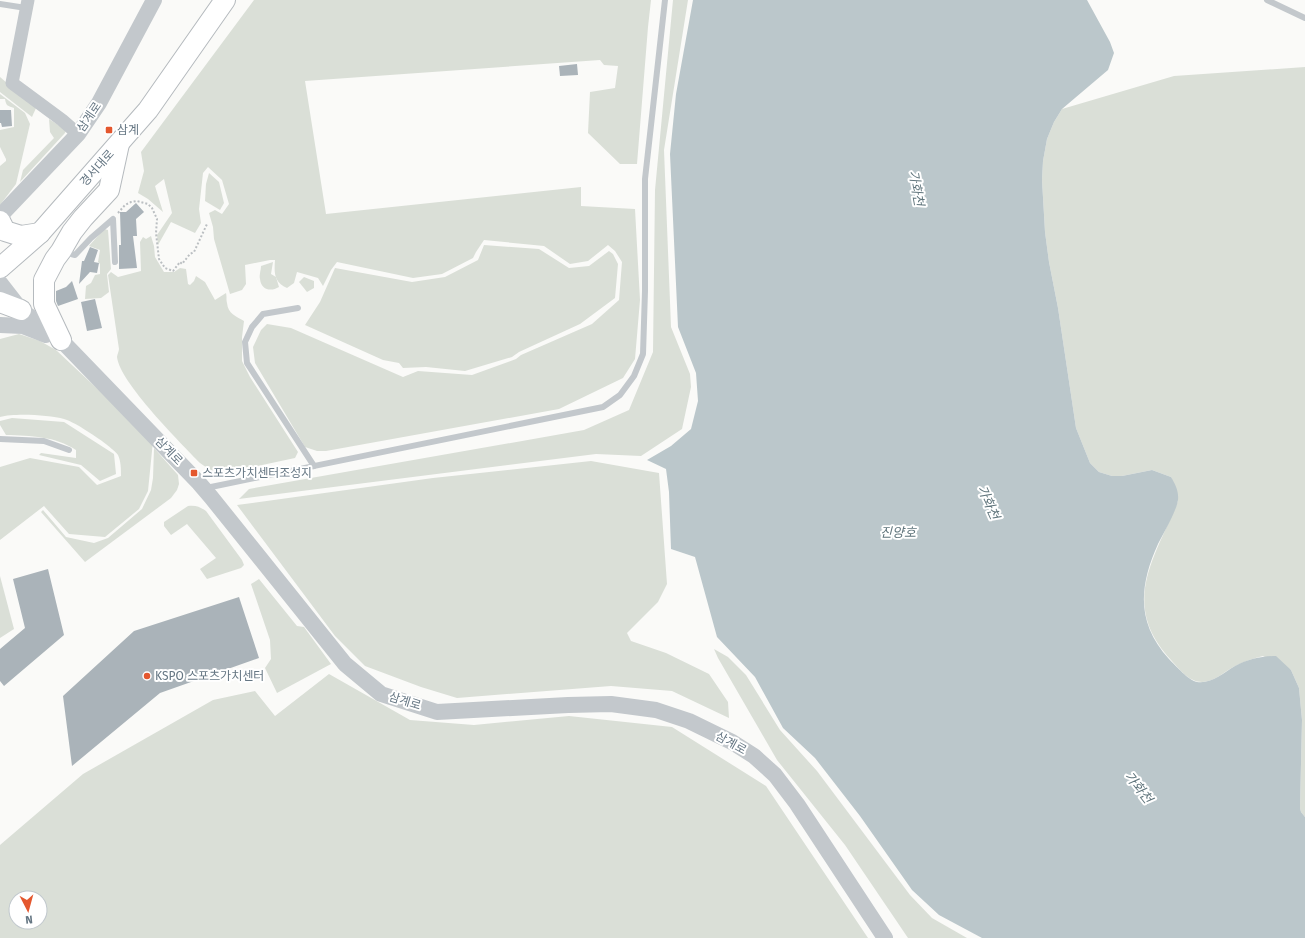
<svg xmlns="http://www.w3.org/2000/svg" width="1305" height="938" font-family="'Fira Sans','Noto Sans KR',sans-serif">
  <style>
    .green { fill: #dadfd7; fill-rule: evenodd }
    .water { fill: #bbc7cb }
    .building { fill: #aab3b9 }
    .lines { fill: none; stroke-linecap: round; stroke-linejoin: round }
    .primary-casing { stroke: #b5babe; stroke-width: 22 }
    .path { stroke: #bbbfc2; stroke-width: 2; stroke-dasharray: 2 2; stroke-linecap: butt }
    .service { stroke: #c3c8cc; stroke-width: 6 }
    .minor { stroke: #c3c8cc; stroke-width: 13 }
    .tertiary { stroke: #c3c8cc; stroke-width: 16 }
    .primary { stroke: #fff; stroke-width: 20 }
    .poi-dot { fill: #e4572e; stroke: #fff; stroke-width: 1.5 }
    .labels { text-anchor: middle; stroke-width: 4; stroke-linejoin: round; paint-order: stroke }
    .street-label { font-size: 12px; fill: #657683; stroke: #fff }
    .poi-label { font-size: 12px; fill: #657683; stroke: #fff; text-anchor: start }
    .water-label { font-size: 13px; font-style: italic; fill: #60757c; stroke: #fff }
  </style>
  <rect width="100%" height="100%" fill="#fafaf8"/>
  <g class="green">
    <path d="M254,0H651L648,27L637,164H620L588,133L590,92L615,88L618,66L604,65L600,60L305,81L326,214L581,187V206L635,209L640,300L635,359L623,378L559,409L326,451H317L305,447L255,363L253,347L261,330L267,324L291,328L403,377L418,371L472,375L516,359L521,355L592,324L619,300L622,262L615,251L608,245L588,261L570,264L544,246L484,240L476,252L473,258L442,274L413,278L337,262L331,270L323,286L318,278L297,272L294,283L287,288C274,282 274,273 275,260H270L245,265L246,284L242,290L230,294L214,239L213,227L209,213L215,210L222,214L229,204L222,180L208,167L203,173L199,209L201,223L195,233L171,222L158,245L157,235L172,213L164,179L155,186L163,212L148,199L138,193L144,171L141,152Z"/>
    <polygon points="673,0 688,0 664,150 671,327 690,374 691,387 682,429 641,456 596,454 239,499 249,489 584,430 629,410 653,352 655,190"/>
    <path d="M1305,67V817L1301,812L1300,808L1302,720L1299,688L1291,670L1263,656C1254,658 1246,661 1237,665C1226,670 1215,682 1202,682C1189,682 1179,669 1171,660C1119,604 1155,558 1178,501L1171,477L1152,470L1122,476H1112L1099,472L1090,463L1076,428L1058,308L1049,262L1045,232L1042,180L1043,161L1047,139L1054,122L1062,109L1174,76Z"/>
    <polygon points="0,77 36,108 32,117 0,92"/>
    <path d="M0,94L25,113L30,124L16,184L0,205V166L6,161V159L0,147V130L14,127V108C8,106 6,106 5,99H0Z"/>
    <polygon points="49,119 66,130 65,133 20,182 23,170 54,138 50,132"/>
    <polygon points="209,173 219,182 224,203 220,210 205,201 206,184"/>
    <polygon points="104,229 108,230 111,269 107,274 109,292 101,298 85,299 86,286 91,283 95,275 100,274 100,264 98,262 100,250 89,246"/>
    <path d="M151,236L154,246L155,257L164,272H174L180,268L186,269L188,284L190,285L194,281L196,276L205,282L215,300L226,293C227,297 226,299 227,303C228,314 236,316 244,321L242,337V361L250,377L298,452L295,458L225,473L210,470L200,463C181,443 120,383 117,357C117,355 119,351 119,349L108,275L111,272L118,277L141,271L140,242L143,237L146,239Z"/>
    <polygon points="484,245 539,249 569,268 589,266 609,251 613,254 618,264 615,298 580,324 519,352 512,357 465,371 426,367 403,368 399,363 383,360 305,325 320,302 335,268 412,282 445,277 478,260"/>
    <path d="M273,262L271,274L276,277L279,287C271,292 261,290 260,279C259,275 261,270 261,266Z"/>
    <polygon points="304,277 314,281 314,288 307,292 299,282"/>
    <path d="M19,334L40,341L56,350L153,441L148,491L139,509L105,537L69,534L44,506L0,540V467L30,458L79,467L97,485L121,476C121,470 121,461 118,455C113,447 74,421 64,419C49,415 15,413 0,417V339Z"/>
    <path d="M12,418L64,422L114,454L116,474L100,481L81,465L39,455L41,453L76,458V450C55,436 31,436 6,435L0,425V421Z"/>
    <polygon points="154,448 178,475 179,484 177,490 171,498 85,562 41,512 43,510 66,537 94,543 108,538 142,509 151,490 153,478"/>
    <polygon points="591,461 659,473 667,584 658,602 627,633 631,641 666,653 709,674 728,702 729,718 672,691 611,686 457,698 421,687 365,666 335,636 237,505 433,478"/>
    <path d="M188,506C196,505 200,507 206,511L242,560L244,565L241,568L207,579L200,569L216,558L187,524L171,535L164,526V522Z"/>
    <polygon points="0,576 14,629 0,638"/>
    <polygon points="259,579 297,626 304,627 331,664 277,693 265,668 271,659 270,640 251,584"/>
    <polygon points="714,649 728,657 746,675 780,730 817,771 910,895 932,918 967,938 908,938 845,845 777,760 718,658"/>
    <path d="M329,674L410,720L474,725L569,716L672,727L766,786L868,938H0V845L83,774L213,700L255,691L275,716ZM16,898H40V922H16Z"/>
  </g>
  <path class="water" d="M693,0H1087L1110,42L1114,53L1108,70L1062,109L1054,122L1047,139L1043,161L1042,180L1045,232L1049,262L1058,308L1076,428L1090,463L1099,472L1112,476H1122L1152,470L1171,477C1175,484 1179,491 1178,500C1177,510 1163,534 1158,544C1139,586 1136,623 1169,659C1176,666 1188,680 1197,682C1212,684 1223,673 1235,666C1248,659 1262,656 1276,656L1291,670L1299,688L1302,720L1300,808L1301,812L1305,817V938H982L939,915L912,890L860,816L815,758L783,728L755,677L717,637L695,557L671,549L669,492L666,469L647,460L671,446L691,429L698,401L696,373L678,327L670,154L676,94Z"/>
  <g class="building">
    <polygon points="577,64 578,75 560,76 559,66"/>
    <polygon points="0,110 11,110 12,126 2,127 1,123 0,123"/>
    <polygon points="136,203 144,212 136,219 137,236 133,236 137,268 119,269 119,245 121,245 120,212 126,212"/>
    <polygon points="90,247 98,250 94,262 99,263 97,273 90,272 79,284 82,261 84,261"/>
    <polygon points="72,281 78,299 58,306 56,301 56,291 66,287"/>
    <polygon points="95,299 102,328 87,331 81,302"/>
    <polygon points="48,569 64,635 4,686 0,681 0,649 25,628 13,579"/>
    <polygon points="239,597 259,658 160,693 72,766 63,696 134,631"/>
  </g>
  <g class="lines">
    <g class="primary-casing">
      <g id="primary">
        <polyline points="0,221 5,231 21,236 40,233"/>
        <polyline points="0,268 40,233 148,110 225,0"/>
        <polyline points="0,302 21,310"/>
        <polyline points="61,340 44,304 44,280 55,259 61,251 72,232 83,218 109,190 119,144"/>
      </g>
    </g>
    <polyline class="path" points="118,213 125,205 131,202 137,201 148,204 152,208 157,219 156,233 159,259 165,268 173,271 180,262 182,264 190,254 194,252 207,224"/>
    <g class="service">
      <polyline points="1267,0 1305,18"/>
      <polyline points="0,4 26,8"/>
      <polyline points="64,252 75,255 91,238 113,219 115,262"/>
      <polyline points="298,308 263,314 252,327 245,342 247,363 314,466"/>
      <polyline points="0,439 44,441 69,450"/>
      <polyline points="206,488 603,407 620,395 634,376 643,354 645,291 645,179 665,0"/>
    </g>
    <polyline class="minor" points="28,0 12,83 62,120 78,134"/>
    <g class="tertiary">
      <polyline points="0,216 78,134 99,103 154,0"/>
      <polyline points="0,283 21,310 61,340 199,483 211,497 345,664 381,694 437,712 568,705 611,704 656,710 689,721 732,742 754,756 775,775 797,804 885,938"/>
      <polyline points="0,325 23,326 46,335"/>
    </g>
    <use href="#primary" class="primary"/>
  </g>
  <g class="poi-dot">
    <rect x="105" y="126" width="8" height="8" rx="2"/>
    <rect x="190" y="469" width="8" height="8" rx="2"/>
    <circle cx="147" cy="676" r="4"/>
  </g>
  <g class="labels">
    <g class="street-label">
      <text transform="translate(89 117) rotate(-56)" y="4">삼계로</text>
      <text transform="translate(97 168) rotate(-48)" y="4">경서대로</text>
      <text transform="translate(169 451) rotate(46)" y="4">삼계로</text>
      <text transform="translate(405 701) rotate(17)" y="4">삼계로</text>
      <text transform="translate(731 743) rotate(29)" y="4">삼계로</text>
    </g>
    <g class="poi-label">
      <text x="117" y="134">삼계</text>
      <text x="202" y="477">스포츠가치센터조성지</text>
      <text x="155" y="680">KSPO 스포츠가치센터</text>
    </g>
    <g class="water-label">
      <text transform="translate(917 188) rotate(80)" y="5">가화천</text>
      <text transform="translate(989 502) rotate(66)" y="5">가화천</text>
      <text x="898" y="537">진양호</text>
      <text transform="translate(1139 787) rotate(52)" y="5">가화천</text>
    </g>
  </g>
  <g transform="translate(28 910) rotate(174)"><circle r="19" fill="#ffffff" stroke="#c1c8cd"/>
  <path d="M0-3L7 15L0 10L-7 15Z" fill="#e4572e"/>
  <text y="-6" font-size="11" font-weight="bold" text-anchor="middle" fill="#657683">N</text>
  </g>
</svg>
